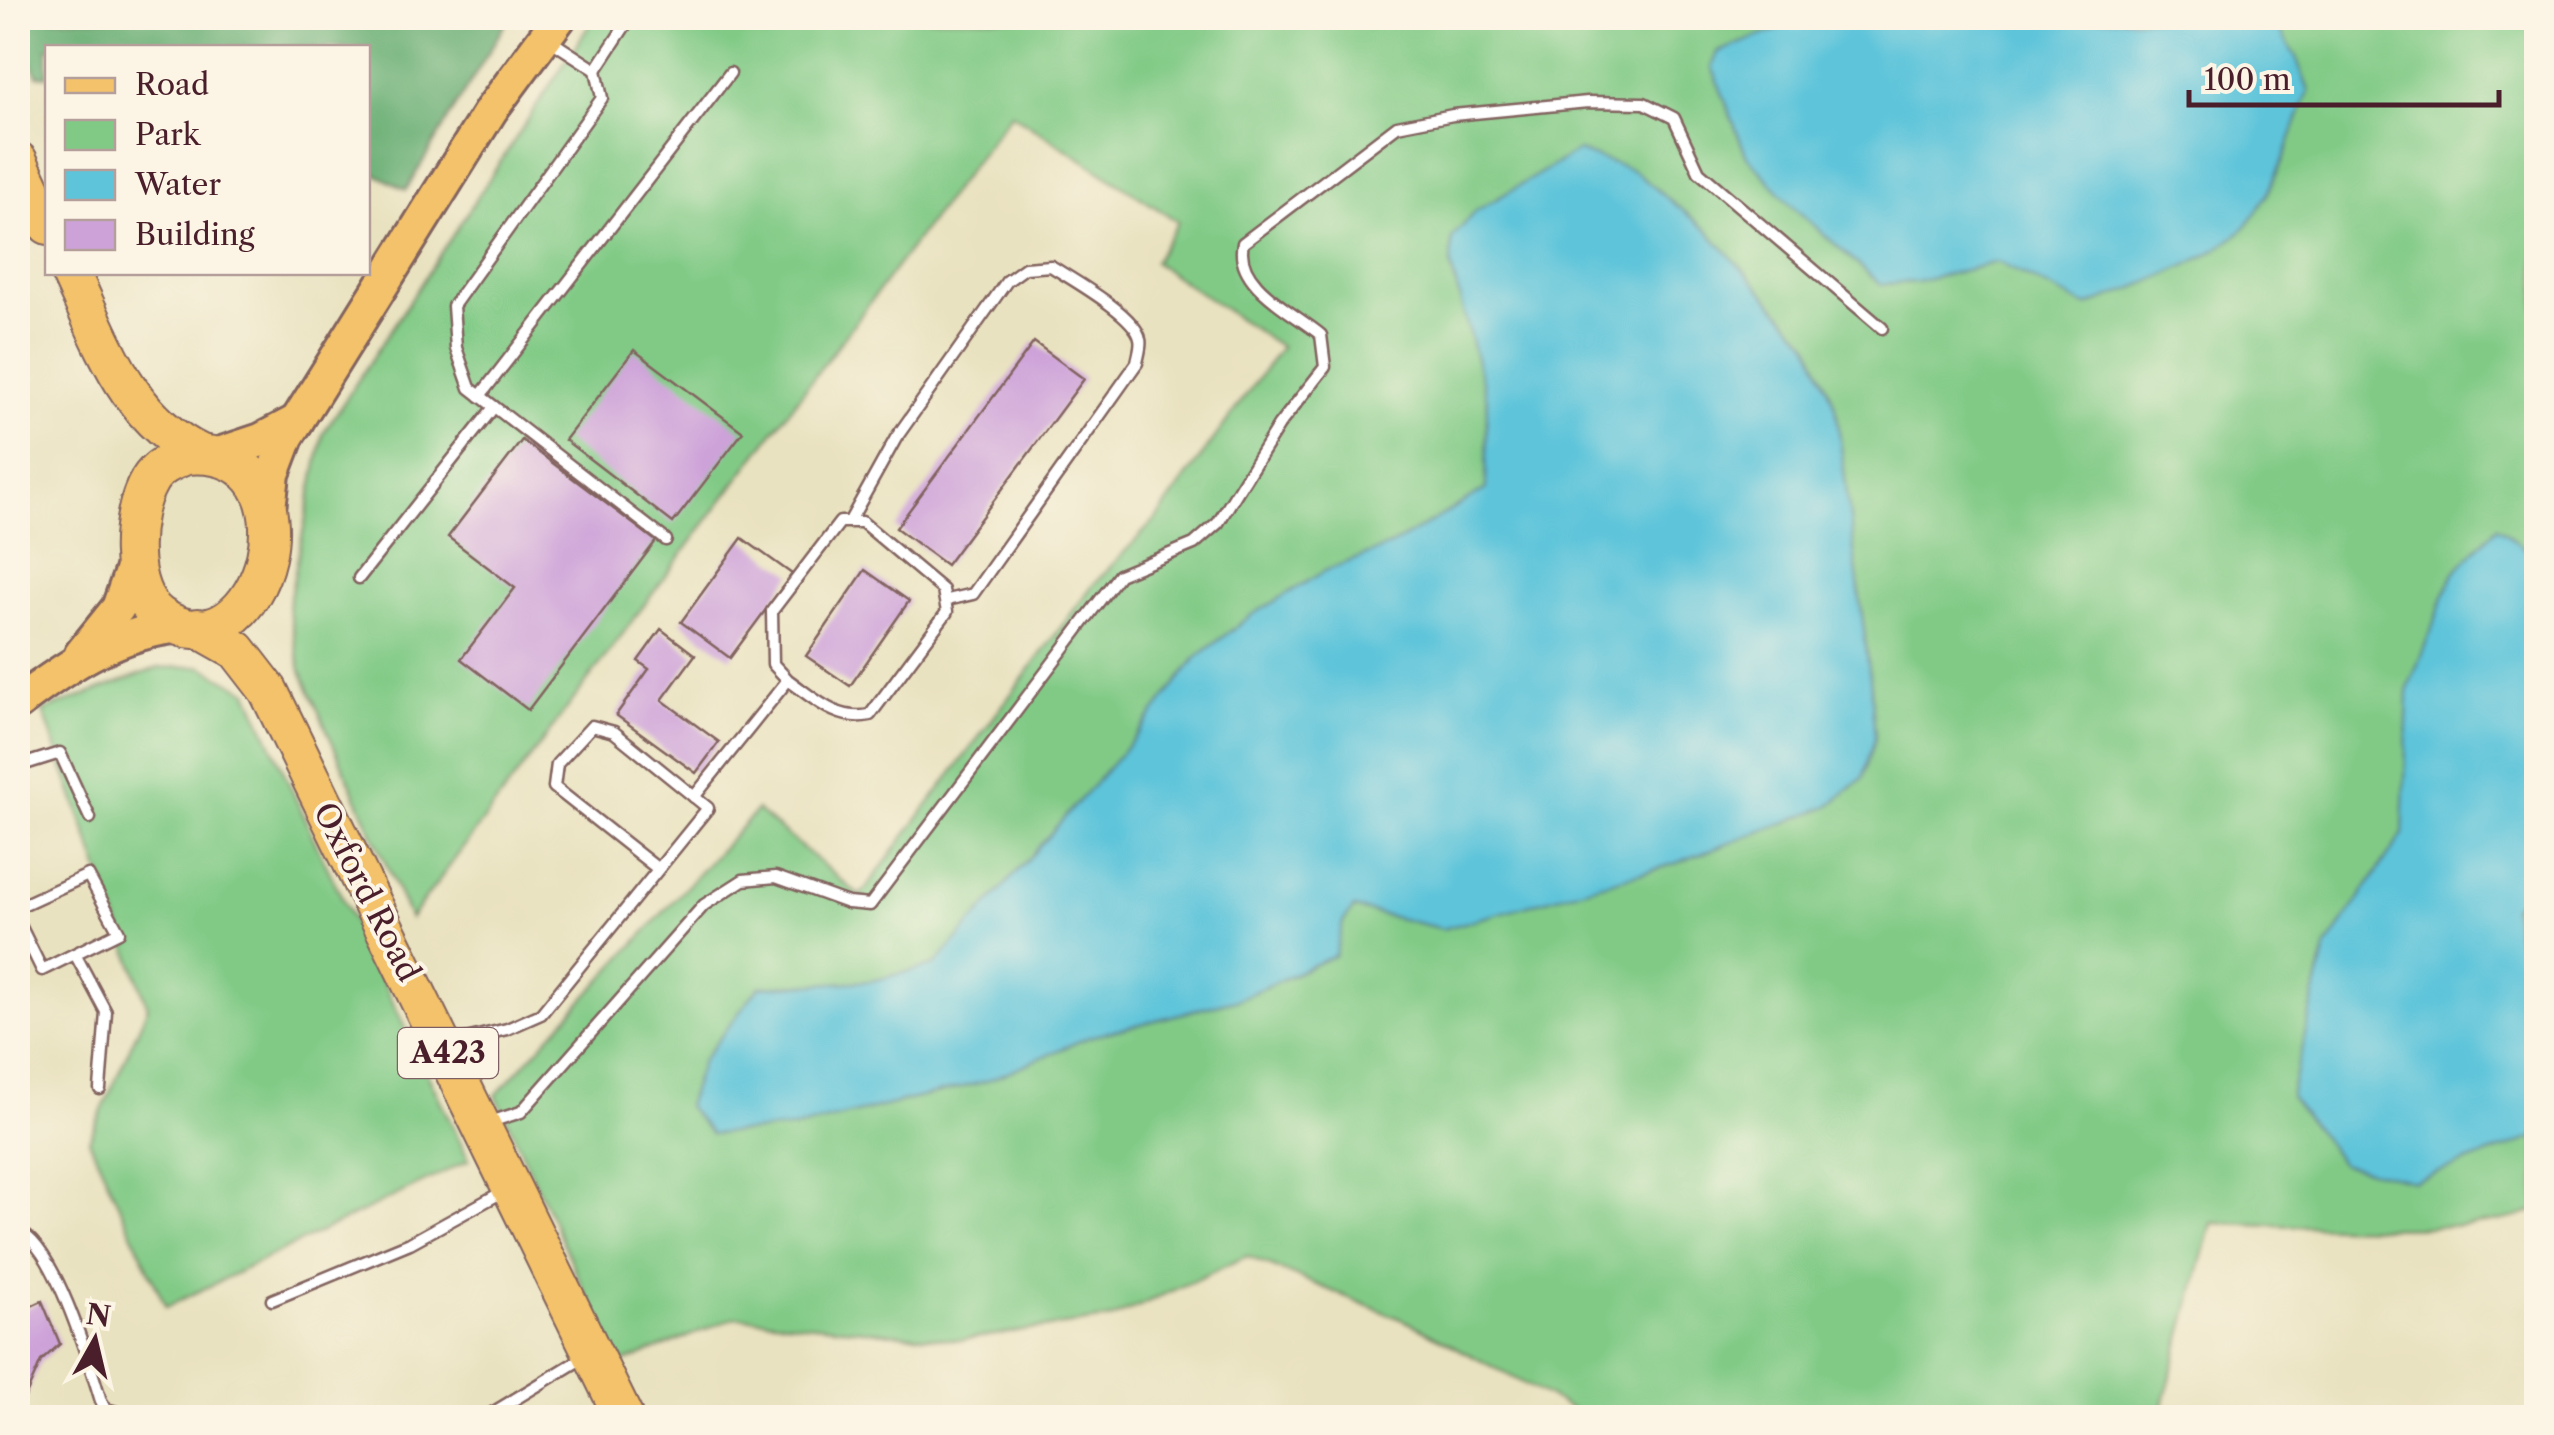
<svg xmlns="http://www.w3.org/2000/svg" width="2554" height="1435" font-family="'Libre Caslon Text',serif">
  <style>
    .green { fill: #81ca86; stroke: #667458; stroke-width: 2.5 }
    .forest { fill: #68ae73; stroke: #59664f; stroke-width: 2.5 }
    .water { fill: #5dc4da; stroke: #547282; stroke-width: 2.5 }
    .building { fill: #cda2d9 }
    .lines { fill: none; stroke-linecap: round; stroke-linejoin: round }
    .lane-casing { stroke: #82635f; stroke-width: 15 }
    .primary-casing { stroke: #82635f; stroke-width: 38 }
    .highway-casing { stroke: #82635f; stroke-width: 42 }
    .lane { stroke: #fff; stroke-width: 10 }
    .primary { stroke: #f3c26a; stroke-width: 32 }
    .highway { stroke: #f3c26a; stroke-width: 38 }
    .labels { text-anchor: middle; stroke-width: 8; stroke-linejoin: round; paint-order: stroke }
    .shield { fill: #fcf5e5; stroke: #7f5f63; stroke-width: 2.5 }
    .shield-label { font-size: 30px; font-weight: bold; fill: #4a1f2b }
    .street-label { font-size: 32px; fill: #4a1f2b; stroke: #fcf5e5 }
  </style>
  <rect width="100%" height="100%" fill="#fcf5e5"/>
  <filter id="ink" filterUnits="userSpaceOnUse"><feTurbulence type="fractalNoise" baseFrequency=".01" numOctaves="2"/><feDisplacementMap in="SourceGraphic" scale="20" xChannelSelector="R" yChannelSelector="G"/><feConvolveMatrix kernelMatrix="1 2 1 2 8 2 1 2 1" color-interpolation-filters="sRGB"/></filter>
  <filter id="wash" filterUnits="userSpaceOnUse"><feTurbulence type="fractalNoise" baseFrequency=".0048" numOctaves="4" result="noise"/><feDisplacementMap in="SourceGraphic" scale="40" xChannelSelector="R" yChannelSelector="G"/><feGaussianBlur stdDeviation="2.25" result="paint"/><feColorMatrix in="noise" values="0 0 0 0 0 0 0 0 0 0 0 0 0 0 0 0 0 1.4 0 .05"/><feComposite in="paint" operator="in"/></filter>
  <g filter="url(#wash)">
    <rect width="100%" height="100%" fill="#e9e2c0"/>
    <g class="green">
      <path d="M594,18H2536V1210C2480,1239 2284,1224 2212,1223L2160,1417H1587L1410,1323L1247,1256L1113,1318L960,1340L736,1317L618,1365L496,1095L757,810L860,896L1092,586L1156,519L1281,347L1154,262L1178,222L1011,113L410,919L301,671L288,606L323,434Z"/>
      <polygon points="201,666 248,692 317,846 469,1160 166,1307 89,1140 148,1007 43,711 157,668"/>
    </g>
    <polygon class="forest" points="18,18 509,18 406,190 368,170 368,48 48,48 47,76 37,75 18,32"/>
    <g class="water">
      <path d="M1808,18H2272L2296,57L2309,91C2291,135 2277,189 2246,226C2221,256 2125,292 2086,306L1997,262L1917,282L1880,284L1790,204L1746,155L1712,67L1718,52Z"/>
      <polygon points="1578,151 1633,170 1707,230 1809,343 1836,407 1871,686 1875,738 1863,778 1829,806 1674,864 1443,929 1354,908 1343,922 1335,955 1239,999 1089,1037 987,1081 795,1128 711,1134 687,1106 702,1061 759,987 871,981 935,965 1137,735 1196,658 1250,616 1325,571 1392,545 1486,489 1487,399 1451,266 1452,238 1476,211"/>
      <polygon points="2497,527 2536,557 2536,883 2512,907 2518,942 2536,955 2536,1137 2414,1181 2343,1165 2290,1096 2326,948 2403,834 2408,689 2453,574"/>
    </g>
    <g id="blocks">
      <g class="building">
        <polygon points="1034,342 1084,379 946,565 896,528"/>
        <polygon points="634,350 743,432 673,523 565,440"/>
        <polygon points="522,440 656,541 528,710 461,659 515,588 448,537"/>
        <polygon points="742,538 792,574 730,658 681,622"/>
        <polygon points="865,570 909,601 850,686 806,656"/>
        <polygon points="661,629 695,655 662,700 719,742 696,773 616,715 649,669 638,661"/>
        <polygon points="42,1301 60,1344 41,1361 18,1413 18,1312"/>
      </g>
    </g>
  </g>
  <g filter="url(#ink)">
    <use href="#blocks" fill-opacity="0" stroke="#82635f" stroke-width="2.5"/>
    <g class="lines">
      <g class="lane-casing">
        <g id="lane">
          <polyline points="548,39 596,70 602,98 453,306 456,348 470,388 666,540"/>
          <polyline points="596,70 630,18"/>
          <polyline points="480,396 730,73"/>
          <path d="M851,519L896,438L1007,281L1025,268L1051,266C1071,279 1136,315 1140,339C1142,346 1138,356 1137,363L973,594L947,600"/>
          <polyline points="359,578 494,407"/>
          <polyline points="18,756 25,764 60,753 90,818"/>
          <path d="M694,797L788,680C814,698 837,722 870,715L947,612L943,590L862,522H840L772,611L773,664L788,680"/>
          <polyline points="18,907 88,875 119,932 42,970 18,921"/>
          <polyline points="75,954 106,1012 100,1089"/>
          <polyline points="449,1043 507,1029 541,1014 708,808 614,732 592,726 557,764 554,787 658,869"/>
          <path d="M490,1122L521,1112L704,905L743,880L776,877L848,903L870,905L1119,575L1194,544L1218,523L1279,425L1325,367L1321,335C1293,312 1233,284 1243,243L1397,126L1453,115L1588,102L1644,103L1674,118L1699,172L1882,328"/>
          <path d="M18,1232C53,1241 90,1365 101,1401L106,1409L120,1413"/>
          <polyline points="272,1300 410,1243 506,1190"/>
          <polyline points="484,1418 586,1356"/>
        </g>
      </g>
      <g class="primary-casing">
        <g id="primary">
          <polyline points="216,455 261,440 297,421"/>
          <polyline points="268,518 273,474 287,437 491,110 559,18"/>
          <polyline points="81,654 118,608 134,563"/>
          <path d="M18,703C68,665 116,632 181,626"/>
        </g>
      </g>
      <g class="highway-casing">
        <g id="highway">
          <polyline points="18,161 48,225"/>
          <path d="M70,272C103,342 127,419 201,454"/>
          <path d="M186,455C330,442 264,688 160,616C125,591 129,515 149,481C157,467 171,461 186,455Z"/>
          <polyline points="198,628 237,650 268,690 624,1418"/>
        </g>
      </g>
      <use href="#lane" class="lane"/>
      <use href="#primary" class="primary"/>
      <use href="#highway" class="highway"/>
    </g>
  </g>
  <g class="labels">
    <rect class="shield" x="398" y="1028" width="100" height="50" rx="8"/>
    <g class="shield-label">
      <text x="448" y="1063">A423</text>
    </g>
    <g class="street-label">
      <text transform="translate(367 892) rotate(63)" y="11">Oxford Road</text>
    </g>
  </g>
  <rect width="2554" height="1435" fill="none" stroke="#fcf5e5" stroke-width="60"/>
  <rect x="45" y="45" width="325" height="230" fill="#fcf5e5" stroke="#b59f9b" stroke-width="2.5"/>
  <rect x="65" y="78" width="50" height="15" fill="#f3c26a" stroke="#b59f9b" stroke-width="2.5"/>
  <text x="135" y="95" font-size="30" fill="#4a1f2b">Road</text>
  <rect x="65" y="120" width="50" height="30" fill="#81ca86" stroke="#b59f9b" stroke-width="2.5"/>
  <text x="135" y="145" font-size="30" fill="#4a1f2b">Park</text>
  <rect x="65" y="170" width="50" height="30" fill="#5dc4da" stroke="#b59f9b" stroke-width="2.5"/>
  <text x="135" y="195" font-size="30" fill="#4a1f2b">Water</text>
  <rect x="65" y="220" width="50" height="30" fill="#cda2d9" stroke="#b59f9b" stroke-width="2.5"/>
  <text x="135" y="245" font-size="30" fill="#4a1f2b">Building</text>
  <g transform="translate(95 1340) rotate(8)" stroke="#fcf5e5" stroke-width="8" paint-order="stroke">
  <path d="M0-8L18 38L0 25L-18 38Z" fill="#4a1f2b"/>
  <text y="-15" font-size="28" font-weight="bold" text-anchor="middle" fill="#4a1f2b">N</text>
  </g>
  <path d="M2189 90v15h310v-15" fill="none" stroke="#4a1f2b" stroke-width="5"/>
  <text x="2204" y="90" font-size="30" fill="#4a1f2b" stroke="#fcf5e5" stroke-width="8" paint-order="stroke">100 m</text>
</svg>
